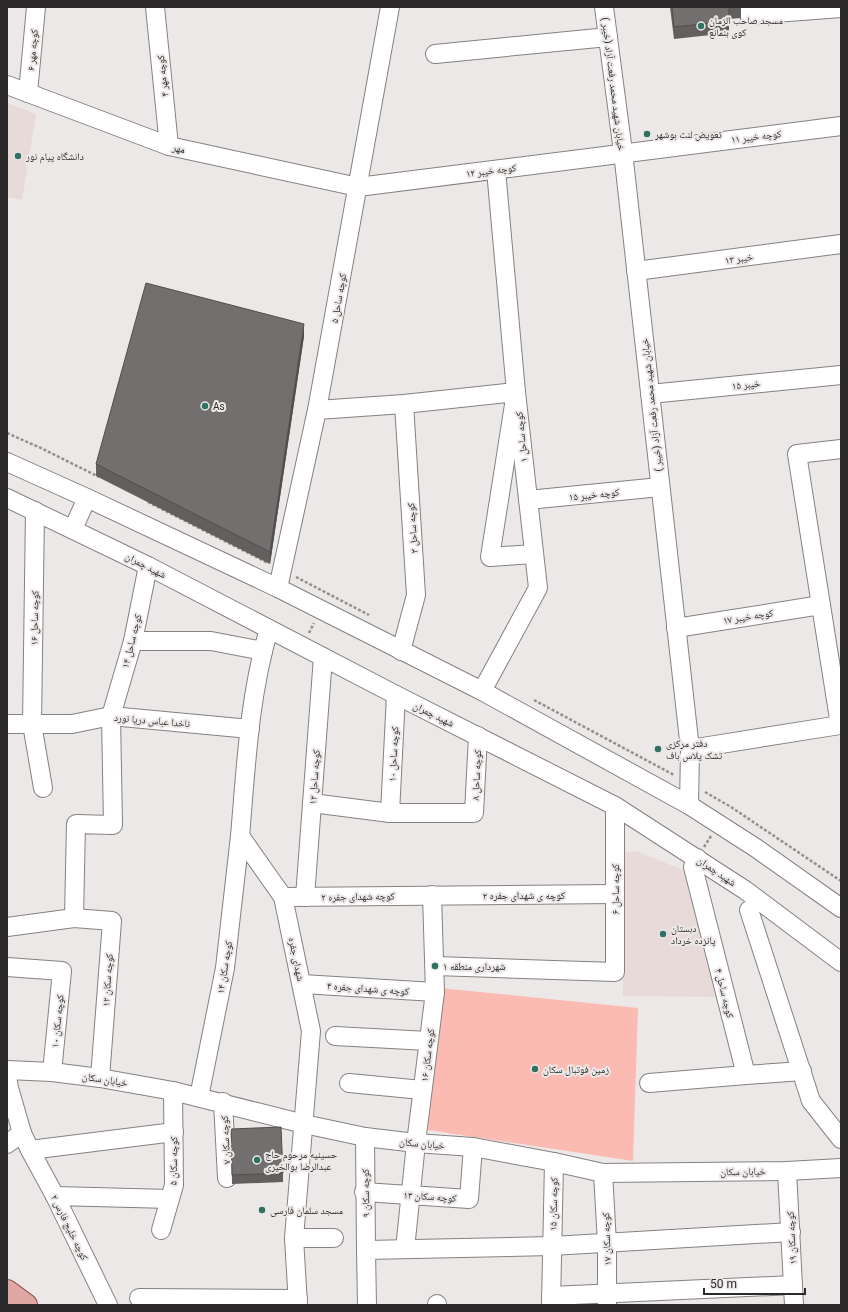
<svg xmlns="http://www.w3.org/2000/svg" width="848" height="1312" font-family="Roboto,'Noto Naskh Arabic',sans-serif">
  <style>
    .built { fill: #e7dad8 }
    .green { fill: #fbbbb3 }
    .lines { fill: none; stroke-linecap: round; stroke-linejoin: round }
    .minor-casing { stroke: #858180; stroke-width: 20 }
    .major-casing { stroke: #925651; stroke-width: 24 }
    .path { stroke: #939090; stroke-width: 2.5; stroke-dasharray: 3 2; stroke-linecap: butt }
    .minor { stroke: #fff; stroke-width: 18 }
    .major { stroke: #dfa8a3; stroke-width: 22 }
    .wall { fill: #635f5f }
    .shaded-wall { fill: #504e4e }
    .building { fill: #736f6f; stroke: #504e4e }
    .poi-dot { fill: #2f7263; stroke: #ede8e8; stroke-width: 1.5 }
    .labels { text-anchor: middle; stroke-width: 4; stroke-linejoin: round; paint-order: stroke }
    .poi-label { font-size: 10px; fill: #2b2929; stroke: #ede8e8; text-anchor: start }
    .street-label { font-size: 10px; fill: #2b2929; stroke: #ede8e8 }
  </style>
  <rect width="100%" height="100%" fill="#ede8e8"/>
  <g class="built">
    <polygon points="7,103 36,114 22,200 7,197"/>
    <polygon points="636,851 688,872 718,997 623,996 623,853"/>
  </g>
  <polygon class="green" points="440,988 638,1008 633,1161 428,1130"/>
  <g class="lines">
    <g class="minor-casing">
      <g id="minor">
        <polyline points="155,7 169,146"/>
        <polyline points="604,7 623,152 690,749 689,805"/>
        <polyline points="748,7 749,15 841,8"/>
        <polyline points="435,54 608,37"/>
        <polyline points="7,85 169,146 358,187 841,126"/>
        <polyline points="28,93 36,7"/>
        <polyline points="636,271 841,244"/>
        <polyline points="650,394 841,375"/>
        <polyline points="317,410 404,404 516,392 490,557 534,554"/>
        <polyline points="7,462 87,498 278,588 482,691 689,805 756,848 841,908"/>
        <polyline points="7,498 148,566 396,695 615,806 745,890 841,962"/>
        <polyline points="528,500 660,487"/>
        <polyline points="35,511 32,724 43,788"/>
        <polyline points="73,529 87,498"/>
        <polyline points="278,588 317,410 390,7"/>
        <polyline points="676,628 821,605"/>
        <path d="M269,629C249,696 246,767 240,836L283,897L311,1031L294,1238L298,1305"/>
        <polyline points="133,641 211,641 263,651"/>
        <polyline points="401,651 416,595 404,404"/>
        <polyline points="482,691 538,588 516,392 496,170"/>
        <polyline points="7,724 72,724 111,716 250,729"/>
        <polyline points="690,749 840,725 797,454 841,449"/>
        <polyline points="312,803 390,813 474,813 478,736"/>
        <polyline points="390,813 396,695"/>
        <polyline points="697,858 693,867 746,1075 802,1071"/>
        <polyline points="283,897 615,894"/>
        <polyline points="305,897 323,657"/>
        <polyline points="749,910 811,1101 841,1139"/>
        <polyline points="74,918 76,824 113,825 111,716 133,641 148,566"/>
        <polyline points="7,927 74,918 112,921 100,1078"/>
        <polyline points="435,966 615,972 615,806"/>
        <polyline points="7,967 62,971 52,1072"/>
        <polyline points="302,984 435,992"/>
        <polyline points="335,1036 428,1041"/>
        <polyline points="7,1070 52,1072 100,1078 173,1091 304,1124 365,1137 416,1143 473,1147 554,1162 603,1173 787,1171 841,1168"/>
        <polyline points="7,1076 9,1088 22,1133 30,1150 55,1196 108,1305"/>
        <polyline points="349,1083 422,1090"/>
        <polyline points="649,1083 746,1075"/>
        <polyline points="199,1097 225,968 240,836"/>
        <polyline points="223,1102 227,1178"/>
        <polyline points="365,1137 366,1250"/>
        <polyline points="7,1144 22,1133"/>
        <polyline points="30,1150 174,1132"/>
        <polyline points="787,1171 794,1305"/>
        <polyline points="603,1173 607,1243 607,1305"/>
        <polyline points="364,1192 469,1199 473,1147"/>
        <polyline points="55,1196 170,1199"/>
        <polyline points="161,1230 174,1185 173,1091"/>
        <polyline points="294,1238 334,1238"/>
        <polyline points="405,1249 416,1143 435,992 432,895"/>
        <polyline points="551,1296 793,1285"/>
        <polyline points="139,1298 298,1299"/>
        <polyline points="437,1304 437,1305"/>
        <polyline points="367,1305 366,1250 552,1246 791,1232"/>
        <polyline points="551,1305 554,1162"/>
      </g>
    </g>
    <g class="major-casing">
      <polyline id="major" points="7,1291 26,1305"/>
    </g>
    <g class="path">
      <polyline points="7,433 43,449 99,477"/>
      <polyline points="148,502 268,563"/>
      <polyline points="296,577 369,615"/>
      <polyline points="309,633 314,623"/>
      <polyline points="534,700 674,775"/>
      <polyline points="705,792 731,807 841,881"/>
      <polyline points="704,847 711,836"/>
    </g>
    <use href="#minor" class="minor"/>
    <use href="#major" class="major"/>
  </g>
  <g class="wall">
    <polygon points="670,7 741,7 741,18 729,19 729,33 674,39"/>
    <polygon points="304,336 270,564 96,476 96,464"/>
    <polygon points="231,1129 283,1173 283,1182 232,1184"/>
  </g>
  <polygon class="shaded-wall" points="304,324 304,336 270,564 270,552"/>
  <g class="building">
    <polygon points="672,7 730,7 729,7 729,21 674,27"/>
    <polygon points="146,283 304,324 270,552 96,464"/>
    <polygon points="281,1127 283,1173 232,1175 231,1129"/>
  </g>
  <g class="poi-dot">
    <circle cx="701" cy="26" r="4"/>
    <circle cx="647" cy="134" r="4"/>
    <circle cx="18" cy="156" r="4"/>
    <circle cx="205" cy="406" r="4"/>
    <circle cx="658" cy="749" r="4"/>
    <circle cx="663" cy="934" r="4"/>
    <circle cx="435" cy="966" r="4"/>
    <circle cx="535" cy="1069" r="4"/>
    <circle cx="257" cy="1160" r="4"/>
    <circle cx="262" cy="1210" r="4"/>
  </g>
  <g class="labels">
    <g class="poi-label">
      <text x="709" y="24">مسجد صاحب الزمان<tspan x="709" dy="12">کوی بنمانع</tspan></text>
      <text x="655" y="138">تعویض لنت بوشهر</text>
      <text x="26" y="160">دانشگاه پیام نور</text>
      <text x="213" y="410">As</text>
      <text x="666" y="747">دفتر مرکزی<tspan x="666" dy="12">تشک پلاس باف</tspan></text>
      <text x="671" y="932">دبستان<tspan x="671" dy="12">پانزده خرداد</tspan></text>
      <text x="443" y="970">شهرداری منطقه ١</text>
      <text x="543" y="1073">زمین فوتبال سکان</text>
      <text x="265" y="1158">حسینیه مرحوم حاج<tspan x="265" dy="12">عبدالرضا بوالخیری</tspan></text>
      <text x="270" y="1214">مسجد سلمان فارسی</text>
    </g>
    <g class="street-label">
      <text transform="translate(32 50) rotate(-85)" y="4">کوچه مهر ۶</text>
      <text transform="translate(162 76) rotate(-96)" y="4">کوچه مهر ۴</text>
      <text transform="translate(614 84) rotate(83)" y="4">( خیبر) خیابان شهید محمد رفعت آزاد</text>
      <text transform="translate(756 136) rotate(-7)" y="4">کوچه خیبر ۱۱</text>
      <text transform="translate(179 148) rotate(13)" y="4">مهر</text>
      <text transform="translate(491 170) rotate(-7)" y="4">کوچه خیبر ۱۲</text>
      <text transform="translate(739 258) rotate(-8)" y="4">خیبر ۱۳</text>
      <text transform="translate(338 298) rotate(-80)" y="4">کوچه ساحل ۵</text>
      <text transform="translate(746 384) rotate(-6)" y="4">خیبر ۱۵</text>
      <text transform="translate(651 405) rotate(-96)" y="4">( خیبر) خیابان شهید محمد رفعت آزاد</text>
      <text transform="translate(521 437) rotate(-96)" y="4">کوچه ساحل ۱</text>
      <text transform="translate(594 494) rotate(-6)" y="4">کوچه خیبر ۱۵</text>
      <text transform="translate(412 528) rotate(-94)" y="4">کوچه ساحل ۳</text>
      <text transform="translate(146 565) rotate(27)" y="4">شهید چمران</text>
      <text transform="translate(748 616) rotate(-9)" y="4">کوچه خیبر ۱۷</text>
      <text transform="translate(34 618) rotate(-89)" y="4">کوچه ساحل ۱۶</text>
      <text transform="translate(131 641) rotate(-76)" y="4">کوچه ساحل ۱۴</text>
      <text transform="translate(434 714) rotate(26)" y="4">شهید چمران</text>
      <text transform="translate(152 720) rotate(5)" y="4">ناخدا عباس دریا نورد</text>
      <text transform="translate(393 754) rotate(-87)" y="4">کوچه ساحل ۱۰</text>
      <text transform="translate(476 775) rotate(-87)" y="4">کوچه ساحل ۸</text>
      <text transform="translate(314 777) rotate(-86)" y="4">کوچه ساحل ۱۲</text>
      <text transform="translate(717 871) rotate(34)" y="4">شهید چمران</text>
      <text transform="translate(615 889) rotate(-90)" y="4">کوچه ساحل ۶</text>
      <text x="524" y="899">کوچه ی شهدای جفره ۲</text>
      <text transform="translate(358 896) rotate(-1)" y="4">کوچه شهدای جفره ۲</text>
      <text transform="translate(297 959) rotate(78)" y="4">شهدای جفره</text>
      <text transform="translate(224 967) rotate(-81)" y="4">کوچه سکان ۱۴</text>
      <text transform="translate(107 980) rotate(-86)" y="4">کوچه سکان ۱۲</text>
      <text transform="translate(368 988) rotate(4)" y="4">کوچه ی شهدای جفره ۴</text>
      <text transform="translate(725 993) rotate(76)" y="4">کوچه ساحل ۴</text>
      <text transform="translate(57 1021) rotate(-84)" y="4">کوچه سکان ۱۰</text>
      <text transform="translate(427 1055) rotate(-83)" y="4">کوچه سکان ۱۶</text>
      <text transform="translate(105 1079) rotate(9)" y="4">خیابان سکان</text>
      <text transform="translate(225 1140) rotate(-93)" y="4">کوچه سکان ۷</text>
      <text transform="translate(422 1143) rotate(5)" y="4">خیابان سکان</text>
      <text transform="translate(173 1161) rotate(-89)" y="4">کوچه سکان ۵</text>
      <text transform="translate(743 1171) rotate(-1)" y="4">خیابان سکان</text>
      <text transform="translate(365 1193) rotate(-91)" y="4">کوچه سکان ۹</text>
      <text transform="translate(430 1196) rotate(4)" y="4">کوچه سکان ۱۳</text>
      <text transform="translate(553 1204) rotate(-89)" y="4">کوچه سکان ۱۵</text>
      <text transform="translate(70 1227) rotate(64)" y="4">کوچه خلیج فارس ۲</text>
      <text transform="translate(791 1238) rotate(-93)" y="4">کوچه سکان ۱۹</text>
      <text transform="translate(606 1239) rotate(-92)" y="4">کوچه سکان ۱۷</text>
    </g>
  </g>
  <rect width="848" height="1312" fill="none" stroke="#2b2929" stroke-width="16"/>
  <path d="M704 1288v6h101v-6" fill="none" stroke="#2b2929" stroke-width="2"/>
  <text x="710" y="1288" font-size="12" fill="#2b2929" stroke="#ede8e8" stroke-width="3" paint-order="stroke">50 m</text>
</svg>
